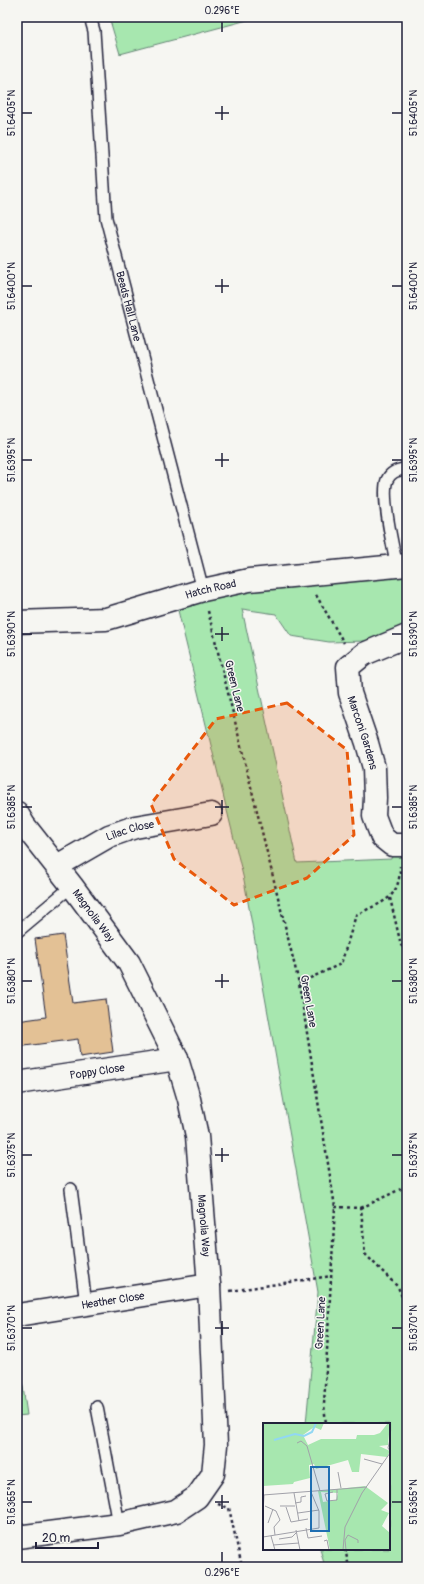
<svg xmlns="http://www.w3.org/2000/svg" width="424" height="1584" font-family="Pangolin,sans-serif">
  <style>
    .green { fill: #a7e7af; stroke: #648475 }
    .building { fill: #e3c195; stroke: #22223b }
    .lines { fill: none; stroke-linecap: round; stroke-linejoin: round }
    .service-casing { stroke: #22223b; stroke-width: 14 }
    .minor-casing { stroke: #22223b; stroke-width: 25 }
    .path { stroke: #22223b; stroke-width: 2.5; stroke-dasharray: 3 3; stroke-linecap: butt }
    .service { stroke: #f6f6f2; stroke-width: 11 }
    .minor { stroke: #f6f6f2; stroke-width: 22 }
    .marked { fill: #e8590c; fill-opacity: 0.2; stroke: #e8590c; stroke-width: 3; stroke-dasharray: 8 5; stroke-linejoin: round }
    .ticks { fill: none; stroke: #22223b; stroke-width: 1.5 }
    .labels { text-anchor: middle; stroke-width: 3; stroke-linejoin: round; paint-order: stroke }
    .street-label { font-size: 11px; fill: #22223b; stroke: #f6f6f2 }
    .inset-river { fill: none; stroke: #91d7f3; stroke-width: 2 }
    .inset-road { fill: none; stroke: #a1a1a9; stroke-width: 1 }
    .view { fill: #1f6fb2; fill-opacity: 0.15; stroke: #1f6fb2; stroke-width: 2 }
    .inset-edge { fill: none; stroke: #22223b; stroke-width: 2 }
    .neatline { fill: none; stroke: #22223b; stroke-width: 1.5 }
    .ticks-label { font-size: 10px; text-anchor: middle; fill: #22223b }
  </style>
  <rect width="100%" height="100%" fill="#f6f6f2"/>
  <filter id="ink" filterUnits="userSpaceOnUse"><feTurbulence type="fractalNoise" baseFrequency=".025" numOctaves="2"/><feDisplacementMap in="SourceGraphic" scale="8" xChannelSelector="R" yChannelSelector="G"/><feConvolveMatrix kernelMatrix="1 2 1 2 8 2 1 2 1" color-interpolation-filters="sRGB"/></filter>
  <g filter="url(#ink)">
    <g class="green">
      <polygon points="109,17 259,17 120,54"/>
      <polygon points="407,565 407,629 366,641 329,642 291,636 276,614 242,609 297,863 391,859 394,845 407,845 407,1567 325,1567 320,1549 389,1549 389,1424 306,1424 318,1292 244,880 175,598"/>
      <polygon points="17,1344 27,1415 17,1416"/>
    </g>
    <polygon class="building" points="63,935 73,1003 106,999 113,1052 80,1057 78,1039 17,1047 17,1021 46,1017 35,939"/>
    <g class="lines">
      <g class="service-casing">
        <g id="service">
          <path id="s1" d="M90,17L94,31L106,218L203,590"/>
          <path d="M397,566C393,548 381,496 387,480C391,471 399,470 407,468"/>
          <polyline points="17,932 72,886"/>
          <polyline points="71,1189 86,1304"/>
          <polyline points="97,1407 119,1524"/>
        </g>
      </g>
      <g class="minor-casing">
        <g id="minor">
          <path id="s2" d="M17,622L106,619L203,590L249,580L407,565"/>
          <path id="s3" d="M407,636L364,654L348,667L350,693L367,743L374,768L375,798L374,816L382,837L392,845H407"/>
          <path id="s4" d="M17,813L24,825L72,886L129,963L177,1059L189,1099L197,1136L209,1285L216,1445L213,1474L197,1497L176,1511L119,1524L17,1537"/>
          <path id="s5" d="M57,866L109,836L135,827L211,814"/>
          <path id="s6" d="M17,1083L177,1059"/>
          <path id="s7" d="M17,1315L209,1285"/>
        </g>
      </g>
      <g class="path">
        <polyline points="316,595 344,643"/>
        <polyline points="208,611 299,983 335,1207 324,1404 326,1424"/>
        <polyline points="400,872 407,872"/>
        <polyline points="390,898 401,945 407,951"/>
        <path d="M299,983L341,964L356,915C383,901 400,900 400,866"/>
        <polyline points="335,1207 361,1208 365,1254 398,1287 407,1309"/>
        <polyline points="361,1208 407,1186"/>
        <polyline points="230,1291 331,1276"/>
        <polyline points="218,1504 229,1508 242,1567"/>
        <polyline points="345,1549 349,1567"/>
      </g>
      <use href="#service" class="service"/>
      <use href="#minor" class="minor"/>
    </g>
  </g>
  <path class="marked" d="M287,703L347,750L354,835L307,878L234,905L174,859L151,804L216,719Z"/>
  <path class="ticks" d="M222,22V32M222,106V120M22,113H32M215,113H229M392,113H402M222,279V293M22,286H32M215,286H229M392,286H402M222,453V467M22,460H32M215,460H229M392,460H402M222,627V641M22,634H32M215,634H229M392,634H402M222,800V814M22,807H32M215,807H229M392,807H402M222,974V988M22,981H32M215,981H229M392,981H402M222,1148V1162M22,1155H32M215,1155H229M392,1155H402M222,1321V1335M22,1328H32M215,1328H229M392,1328H402M222,1495V1509M22,1502H32M215,1502H229M392,1502H402M222,1552V1562"/>
  <g class="labels">
    <g class="street-label">
      <text dy="4" stroke="none"><textPath href="#s1" startOffset="293">Beads Hall Lane</textPath></text>
      <text dy="4" stroke="none"><textPath href="#s2" startOffset="198">Hatch Road</textPath></text>
      <text transform="translate(235 686) rotate(76)" y="4">Green Lane</text>
      <text dy="4" stroke="none"><textPath href="#s3" startOffset="135">Marconi Gardens</textPath></text>
      <text dy="4" stroke="none"><textPath href="#s5" startOffset="82">Lilac Close</textPath></text>
      <text dy="4" stroke="none"><textPath href="#s4" startOffset="128">Magnolia Way</textPath></text>
      <text transform="translate(309 1001) rotate(80)" y="4">Green Lane</text>
      <text dy="4" stroke="none"><textPath href="#s6" startOffset="81">Poppy Close</textPath></text>
      <text dy="4" stroke="none"><textPath href="#s4" startOffset="464">Magnolia Way</textPath></text>
      <text dy="4" stroke="none"><textPath href="#s7" startOffset="97">Heather Close</textPath></text>
      <text transform="translate(320 1323) rotate(-87)" y="4">Green Lane</text>
    </g>
  </g>
  <g transform="translate(263 1423)">
    <rect width="127" height="127" fill="#f6f6f2"/>
    <path d="M0,0H61L58,7L51,4L40,12L45,22L58,16H93L94,12H111L117,10L125,0L127,1L125,22L116,23L127,28L124,34L98,31L96,49H89L85,37L53,46L51,41L46,42L47,55L31,59L30,61L0,63ZM102,63L125,80L118,87L126,90L119,103L127,110V127H67L55,68ZM58,69L75,70L73,77L60,79Z" fill="#a7e7af" fill-rule="evenodd"/>
    <path class="inset-river" d="M11,17L32,11L41,13L49,9L53,0"/>
    <path class="inset-road" d="M127,16L125,25L127,28M34,20L38,18L44,23L57,68M101,36L119,41M75,49L78,65M70,69L62,71L64,78L74,77V66M31,70L36,98M0,72L104,64M32,80L38,79V74L43,73M2,83L13,88L17,97L11,104L12,112M17,83H32M23,84L28,99L45,96M0,90L1,72M35,90L56,87M5,100L10,86M43,105L45,115L59,113M33,107L37,127M8,113L12,127M0,114L56,105V88L48,69M16,116L29,114L33,110M61,118L64,117L66,127M10,122L36,120M80,127L82,104L99,70L127,30M83,127L82,117L85,112L95,117V120"/>
    <path class="view" d="M48,44H66V108H48Z"/>
    <rect width="127" height="127" class="inset-edge"/>
  </g>
  <rect width="424" height="1584" fill="none" stroke="#f6f6f2" stroke-width="44"/>
  <path d="M36 1542v6h62v-6" fill="none" stroke="#22223b" stroke-width="2"/>
  <text x="42" y="1542" font-size="12" fill="#22223b" stroke="#f6f6f2" stroke-width="3" paint-order="stroke">20 m</text>
  <rect x="22" y="22" width="380" height="1540" class="neatline"/>
  <g class="ticks-label">
    <text x="222" y="14">0.296°E</text>
    <text transform="translate(11 113) rotate(-90)" y="4">51.6405°N</text>
    <text transform="translate(413 113) rotate(-90)" y="4">51.6405°N</text>
    <text transform="translate(11 286) rotate(-90)" y="4">51.6400°N</text>
    <text transform="translate(413 286) rotate(-90)" y="4">51.6400°N</text>
    <text transform="translate(11 460) rotate(-90)" y="4">51.6395°N</text>
    <text transform="translate(413 460) rotate(-90)" y="4">51.6395°N</text>
    <text transform="translate(11 634) rotate(-90)" y="4">51.6390°N</text>
    <text transform="translate(413 634) rotate(-90)" y="4">51.6390°N</text>
    <text transform="translate(11 807) rotate(-90)" y="4">51.6385°N</text>
    <text transform="translate(413 807) rotate(-90)" y="4">51.6385°N</text>
    <text transform="translate(11 981) rotate(-90)" y="4">51.6380°N</text>
    <text transform="translate(413 981) rotate(-90)" y="4">51.6380°N</text>
    <text transform="translate(11 1155) rotate(-90)" y="4">51.6375°N</text>
    <text transform="translate(413 1155) rotate(-90)" y="4">51.6375°N</text>
    <text transform="translate(11 1328) rotate(-90)" y="4">51.6370°N</text>
    <text transform="translate(413 1328) rotate(-90)" y="4">51.6370°N</text>
    <text transform="translate(11 1502) rotate(-90)" y="4">51.6365°N</text>
    <text transform="translate(413 1502) rotate(-90)" y="4">51.6365°N</text>
    <text x="222" y="1576">0.296°E</text>
  </g>
</svg>
